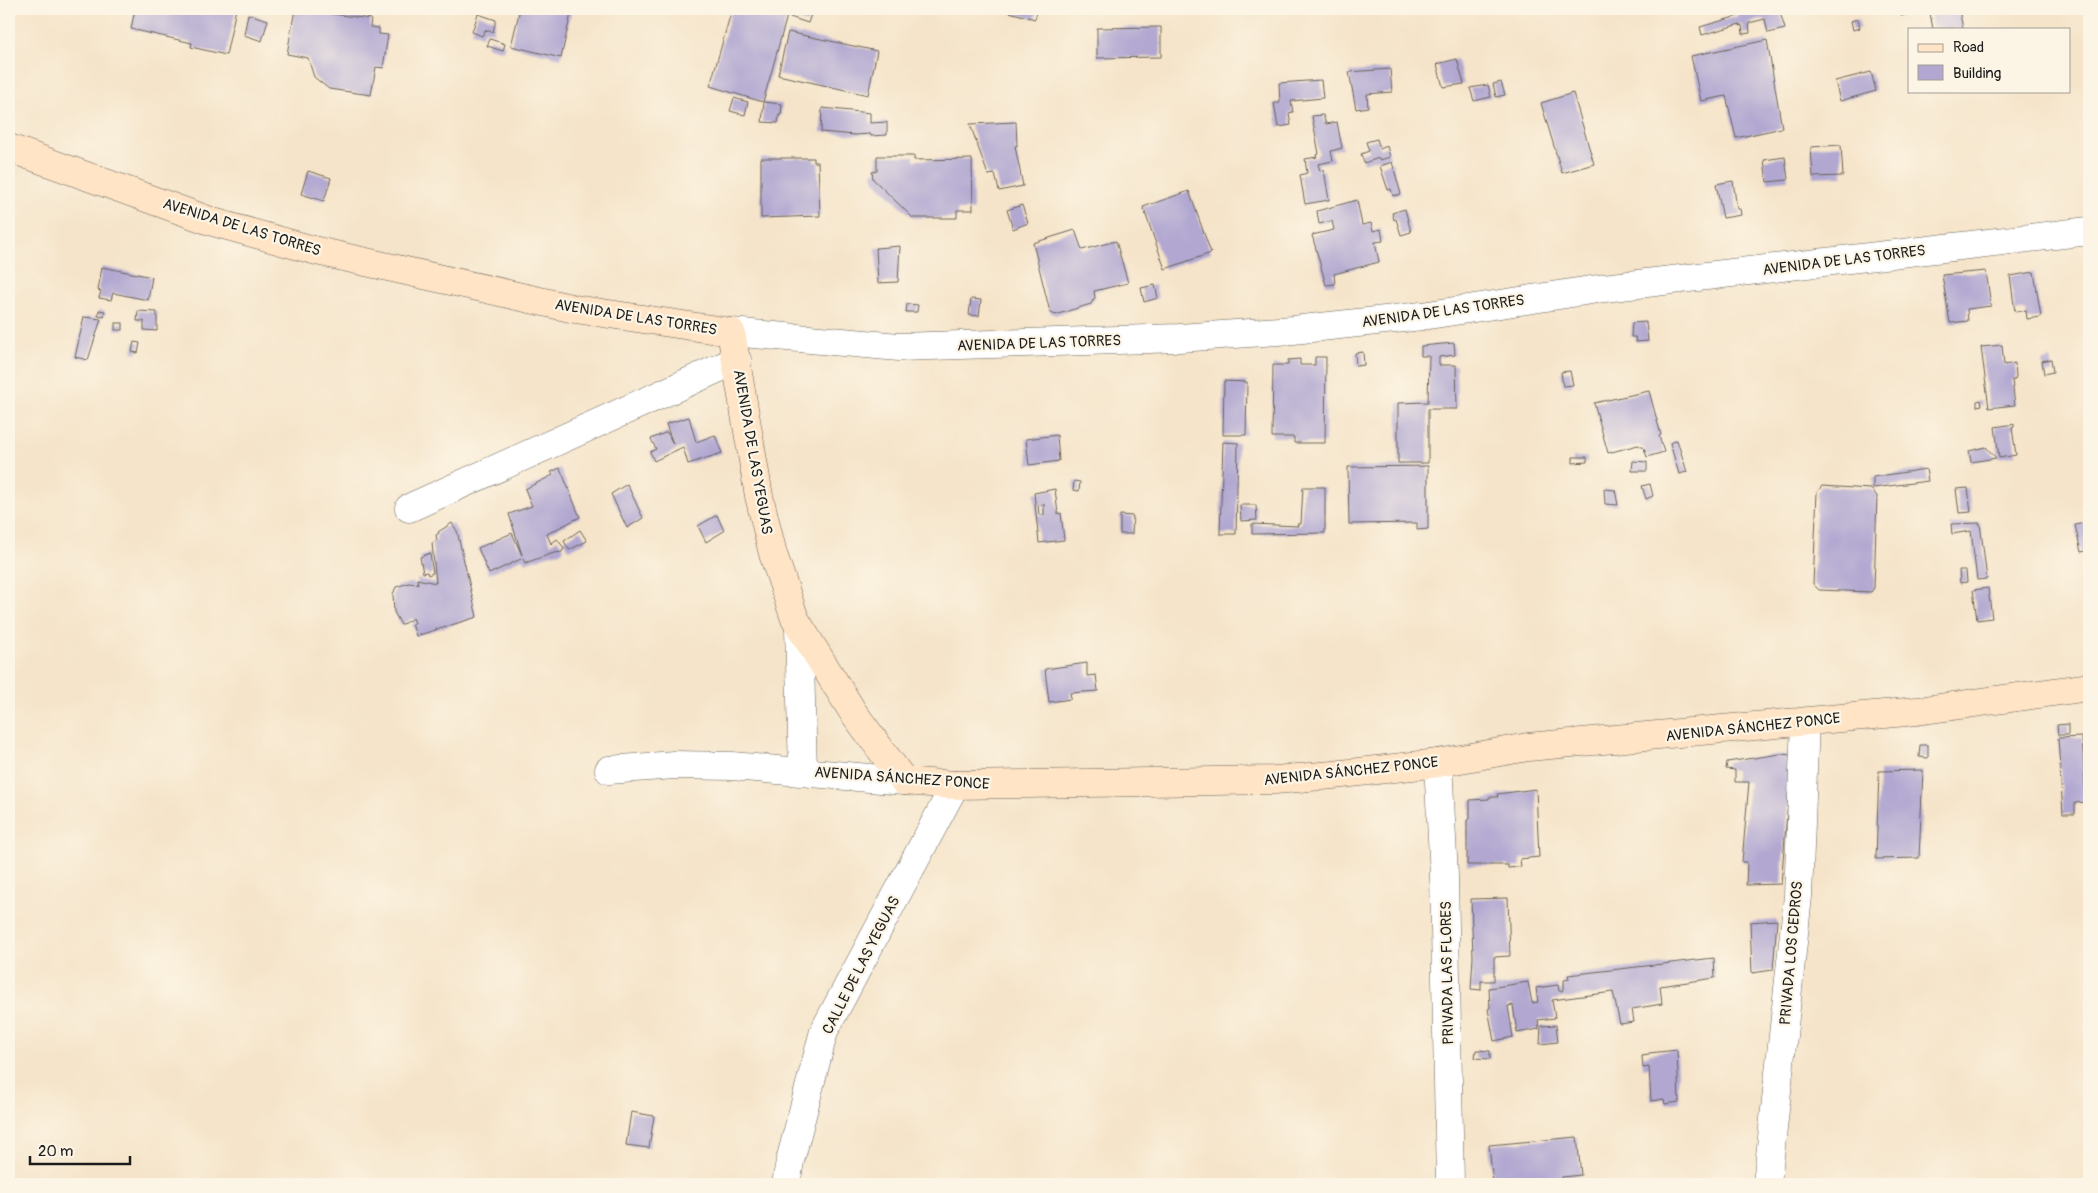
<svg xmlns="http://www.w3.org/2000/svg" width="2098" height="1193" font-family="Pangolin,sans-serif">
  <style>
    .building { fill: #b1a7d1; fill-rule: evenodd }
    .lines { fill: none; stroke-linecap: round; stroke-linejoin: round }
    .street-casing { stroke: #686259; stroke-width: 29 }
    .secondary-casing { stroke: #686259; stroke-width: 29 }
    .street { stroke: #fff; stroke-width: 28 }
    .secondary { stroke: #ffe4c6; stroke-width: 28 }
    .labels { text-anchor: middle; stroke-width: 4.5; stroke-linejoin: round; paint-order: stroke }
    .street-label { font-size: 15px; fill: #1c1c1c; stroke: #fcf5e5 }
  </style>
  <rect width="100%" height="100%" fill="#fcf5e5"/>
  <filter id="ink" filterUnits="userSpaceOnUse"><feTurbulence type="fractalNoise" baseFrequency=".02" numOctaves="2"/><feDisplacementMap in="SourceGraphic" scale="10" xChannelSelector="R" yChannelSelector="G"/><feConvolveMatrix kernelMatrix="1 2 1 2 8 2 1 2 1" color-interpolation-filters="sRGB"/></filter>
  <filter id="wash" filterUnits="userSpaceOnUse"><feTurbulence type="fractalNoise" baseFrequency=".0096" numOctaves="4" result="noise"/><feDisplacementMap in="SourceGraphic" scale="20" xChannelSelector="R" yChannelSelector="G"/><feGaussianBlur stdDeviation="1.12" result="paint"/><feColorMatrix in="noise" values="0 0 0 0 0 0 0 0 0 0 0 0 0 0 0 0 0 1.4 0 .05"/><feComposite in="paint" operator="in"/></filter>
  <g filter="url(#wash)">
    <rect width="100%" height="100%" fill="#f5e4c9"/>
    <g id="blocks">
      <g class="building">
        <polygon points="135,9 236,9 226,55 191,47 192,43 131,29"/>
        <polygon points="295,9 371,19 370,27 379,28 379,34 388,35 383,68 376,67 371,95 329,89 314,77 308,58 287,54"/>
        <polygon points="520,9 572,9 561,58 511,46"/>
        <polygon points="732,9 813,9 808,23 787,16 763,102 710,86"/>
        <polygon points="998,9 1038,9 1035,19"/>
        <polygon points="1736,9 1779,9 1785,29 1768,33 1765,19 1749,23 1750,33 1743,34 1742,25 1740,26 1740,24 1702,35 1700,27 1738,16"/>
        <polygon points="1899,9 1909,9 1911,13 1901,16"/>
        <polygon points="1953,9 1959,9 1963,29 1933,29 1930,13"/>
        <polygon points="248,14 268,20 262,41 244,35"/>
        <polygon points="478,14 496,20 493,32 485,30 482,36 472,32"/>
        <polygon points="1858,19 1860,28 1853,30 1851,21"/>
        <polygon points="1161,27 1161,57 1097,58 1097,28"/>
        <polygon points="788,32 877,51 868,95 778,75"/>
        <polygon points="490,39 505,44 503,51 487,46"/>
        <polygon points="1767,40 1782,128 1736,138 1726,96 1701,101 1691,56"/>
        <polygon points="1457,59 1464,84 1443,87 1437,64"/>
        <polygon points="1390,69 1392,92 1367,94 1368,107 1356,109 1349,72"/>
        <polygon points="1871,72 1876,91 1840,101 1835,81"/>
        <polygon points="1321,80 1323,98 1291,101 1293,112 1289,113 1291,125 1278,127 1274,103 1280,103 1279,83"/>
        <polygon points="1501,82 1505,95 1496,97 1493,84"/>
        <polygon points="1488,85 1491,97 1474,101 1470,88"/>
        <polygon points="1573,93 1594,164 1562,173 1541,103"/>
        <polygon points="734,98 748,102 745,115 730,111"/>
        <polygon points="764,102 782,104 781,115 779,115 778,123 762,122"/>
        <polygon points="822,108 870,113 870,123 887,122 887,135 871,136 870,134 855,135 821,132"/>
        <polygon points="1323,115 1326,124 1337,122 1342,148 1331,151 1333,161 1318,164 1320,171 1324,170 1329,200 1305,204 1300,175 1307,173 1305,159 1317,157 1316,155 1319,154 1312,116"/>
        <polygon points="1016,122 1017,146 1015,146 1023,186 999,191 995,174 988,175 970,124"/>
        <polygon points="1377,139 1380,149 1387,146 1390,157 1380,160 1379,158 1364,163 1361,154 1369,151 1366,142"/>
        <polygon points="1841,145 1843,176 1813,177 1811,147"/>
        <polygon points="877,156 914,156 914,160 972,159 973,210 957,210 957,218 913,218 873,179 872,172 877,171"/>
        <polygon points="1785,157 1788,180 1767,182 1764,160"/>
        <polygon points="761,158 814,158 814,162 818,162 820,216 761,218"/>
        <polygon points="1392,162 1401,194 1393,196 1391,189 1388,190 1380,166"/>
        <polygon points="308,171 331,178 324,201 301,194"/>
        <polygon points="1733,181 1737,209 1740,209 1741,215 1723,218 1716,184"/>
        <polygon points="1189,191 1211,253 1165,269 1143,207"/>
        <polygon points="1357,200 1362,225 1371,223 1373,231 1381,229 1383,241 1375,242 1379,262 1334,274 1335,284 1326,285 1312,235 1334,230 1332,221 1319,224 1317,211"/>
        <polygon points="1022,205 1028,223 1013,229 1007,210"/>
        <polygon points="1405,209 1411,232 1401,235 1396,219 1394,220 1392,213"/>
        <polygon points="1075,230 1082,250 1116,241 1128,283 1094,291 1095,297 1091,304 1055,315 1050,312 1033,243"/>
        <polygon points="900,246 898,282 878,283 876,248"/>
        <polygon points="102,267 152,277 148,300 113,293 111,300 99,298 101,291 98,290"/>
        <polygon points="1986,271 1991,306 1967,309 1968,321 1950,323 1942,275"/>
        <polygon points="2034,272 2041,317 2027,319 2026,310 2015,312 2010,276"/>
        <polygon points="1155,285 1158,298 1144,302 1141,288"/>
        <polygon points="971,299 981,300 979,316 969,315"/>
        <polygon points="907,304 918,305 917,312 906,312"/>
        <polygon points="99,310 105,311 104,317 98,316"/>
        <polygon points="138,311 157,312 157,331 144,330 144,321 137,321"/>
        <polygon points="84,317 101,319 88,360 75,357"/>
        <polygon points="1646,322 1648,341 1636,342 1635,337 1631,337 1632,323"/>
        <rect x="115" y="323" width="8" height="7"/>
        <polygon points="134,342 140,343 138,353 132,352"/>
        <polygon points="1454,343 1455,355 1439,357 1439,365 1456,365 1457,409 1428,409 1428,463 1398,463 1398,403 1428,402 1429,356 1421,356 1421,346"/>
        <polygon points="2002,345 2004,365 2015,363 2016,376 2015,380 2012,380 2015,405 1989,408 1981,347"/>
        <polygon points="1363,352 1364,365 1356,366 1355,353"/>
        <polygon points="1315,357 1326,357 1325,443 1294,443 1294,437 1272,437 1273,365 1288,365 1288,360 1300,359 1300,365 1315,365"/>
        <polygon points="2051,359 2053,372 2044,374 2042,361"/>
        <polygon points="1570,371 1573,385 1563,386 1561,372"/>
        <polygon points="1224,381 1247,382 1246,435 1223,435"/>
        <polygon points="1649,391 1661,435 1659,436 1664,452 1647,457 1644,448 1638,445 1608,453 1594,403"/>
        <polygon points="1981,400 1982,405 1977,406 1977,401"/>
        <polygon points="689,417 696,442 715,435 722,453 688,464 683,447 654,461 650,452 656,449 651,439 667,432 673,444 666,424"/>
        <polygon points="2014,424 2014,427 2012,428 2016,455 1999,458 1995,427"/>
        <polygon points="1057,435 1059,461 1029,465 1026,439"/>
        <polygon points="1677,440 1687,472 1679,474 1670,443"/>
        <polygon points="1223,442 1238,443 1236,534 1220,534"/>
        <polygon points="1986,447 1996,458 1971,462 1969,451"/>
        <polygon points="1573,457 1587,457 1587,462 1573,463"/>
        <polygon points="1633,461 1647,462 1647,471 1632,471"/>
        <polygon points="1428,466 1428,529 1417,530 1417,523 1349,524 1348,467"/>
        <polygon points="560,468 580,517 547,534 551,544 557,539 564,548 562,552 554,553 525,563 523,558 489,574 478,548 512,533 522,555 509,514 532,506 525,489 553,475 551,472"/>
        <polygon points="1926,469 1928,481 1873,488 1873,477"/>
        <polygon points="1074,481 1080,482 1079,491 1073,490"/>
        <polygon points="627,484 643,518 627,528 611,494"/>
        <polygon points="1650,484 1653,496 1646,499 1642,486"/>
        <polygon points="1822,486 1871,489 1877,496 1874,588 1871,592 1819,590 1813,584 1817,492"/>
        <polygon points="1303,487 1325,487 1325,533 1252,534 1252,524 1298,526 1297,524 1301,524"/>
        <polygon points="1968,488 1971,512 1959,513 1956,489"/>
        <path d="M1055,489L1058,514L1061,513L1064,540L1039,543L1034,493ZM1044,504V515H1039L1038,505Z"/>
        <polygon points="1604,489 1615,490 1618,505 1605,504"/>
        <polygon points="1240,505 1256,505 1257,520 1241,521"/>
        <polygon points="717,515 724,531 706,542 698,526"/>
        <polygon points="1120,515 1133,516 1132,534 1120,534"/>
        <polygon points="2089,522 2089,550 2081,552 2075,525"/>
        <polygon points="452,523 457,531 477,617 416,636 412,624 415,623 413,618 401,625 394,612 393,594 396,587 409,583 418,584 417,579 436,583 432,543 437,540 436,535 439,533 438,532"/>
        <polygon points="1980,523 1987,579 1977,580 1971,531 1952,534 1951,524"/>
        <polygon points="580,530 587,541 569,550 564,541"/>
        <polygon points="430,553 433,573 428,575 427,572 423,573 420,557"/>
        <polygon points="1959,570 1966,570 1967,582 1960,583"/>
        <polygon points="1988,588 1992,618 1977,620 1973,590"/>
        <polygon points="1087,663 1087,676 1096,675 1098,691 1070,693 1071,699 1049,702 1045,669"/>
        <polygon points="2068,724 2068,735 2058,735 2057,725"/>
        <polygon points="2082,737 2086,802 2075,803 2075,814 2063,814 2058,738"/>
        <polygon points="1920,745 1928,745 1928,758 1919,757"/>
        <polygon points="1780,754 1792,755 1781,884 1746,885 1747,862 1742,862 1749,782 1735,782 1735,770 1726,769 1727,762"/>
        <polygon points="1923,770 1919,858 1876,859 1879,771"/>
        <polygon points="1536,789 1539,857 1520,859 1521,867 1508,868 1508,865 1467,865 1467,820 1470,819 1470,800 1489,799 1489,797 1498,797 1497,794"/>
        <polygon points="1508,898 1510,956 1494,957 1494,981 1481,981 1481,990 1471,989 1473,957 1471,899"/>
        <polygon points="1777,920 1773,970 1752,973 1750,922"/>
        <polygon points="1714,958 1715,978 1660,986 1662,1004 1632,1009 1634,1022 1620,1024 1613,992 1552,1000 1555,1018 1538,1020 1539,1029 1517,1033 1513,1005 1508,1006 1513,1037 1494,1041 1488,1009 1490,1008 1489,988 1528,982 1532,1003 1538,1002 1536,988 1558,985 1559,991 1562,991 1564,986 1564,980 1569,979 1568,975"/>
        <polygon points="1556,1025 1558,1042 1540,1044 1541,1026"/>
        <polygon points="1476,1050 1490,1051 1490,1059 1475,1058"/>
        <polygon points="1677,1050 1679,1102 1665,1104 1664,1099 1651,1101 1649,1067 1643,1068 1642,1056 1649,1055 1649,1053"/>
        <polygon points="631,1112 654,1116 649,1148 626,1145"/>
        <polygon points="1577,1137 1581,1175 1562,1177 1563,1184 1511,1184 1511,1182 1493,1184 1489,1145"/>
      </g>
    </g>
  </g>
  <g filter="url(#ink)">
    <use href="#blocks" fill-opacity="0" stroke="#686259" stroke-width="1"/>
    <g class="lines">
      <g class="street-casing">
        <g id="street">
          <polyline points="731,332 899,347 1179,338 1293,330 1422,316 1604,288 2089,231"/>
          <polyline points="409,508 737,360"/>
          <polyline points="799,628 803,771"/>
          <polyline points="1438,763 1444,876 1450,1184"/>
          <polyline points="609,770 674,765 732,766 904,781"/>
          <polyline points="786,1184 790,1161 824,1031 955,785"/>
          <polyline points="1767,1184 1798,896 1805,722"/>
        </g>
      </g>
      <g class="secondary-casing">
        <polyline id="secondary" points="9,148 213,222 317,251 575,309 731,332 759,496 773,554 795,619 853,712 904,781 955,785 1275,780 1333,775 1438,763 1528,747 1917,711 2089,687"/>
      </g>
      <use href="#street" class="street"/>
      <use href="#secondary" class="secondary"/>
    </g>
  </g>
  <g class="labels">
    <g class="street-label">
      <text transform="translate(242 227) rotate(17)" y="5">AVENIDA DE LAS TORRES</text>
      <text transform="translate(1844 260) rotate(-7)" y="5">AVENIDA DE LAS TORRES</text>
      <text transform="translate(1443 311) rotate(-8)" y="5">AVENIDA DE LAS TORRES</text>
      <text transform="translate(636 317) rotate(9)" y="5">AVENIDA DE LAS TORRES</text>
      <text transform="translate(1039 343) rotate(-2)" y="5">AVENIDA DE LAS TORRES</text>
      <text transform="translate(753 452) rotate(80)" y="5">AVENIDA DE LAS YEGUAS</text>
      <text transform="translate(1753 727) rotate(-6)" y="5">AVENIDA SÁNCHEZ PONCE</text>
      <text transform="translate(1351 771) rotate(-6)" y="5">AVENIDA SÁNCHEZ PONCE</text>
      <text transform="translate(902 778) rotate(4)" y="5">AVENIDA SÁNCHEZ PONCE</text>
      <text transform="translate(1791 953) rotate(-85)" y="5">PRIVADA LOS CEDROS</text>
      <text transform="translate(861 965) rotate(-63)" y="5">CALLE DE LAS YEGUAS</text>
      <text transform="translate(1447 973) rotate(-91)" y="5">PRIVADA LAS FLORES</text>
    </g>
  </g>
  <rect width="2098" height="1193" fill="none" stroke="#fcf5e5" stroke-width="30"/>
  <rect x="1908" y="28" width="162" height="65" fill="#fcf5e5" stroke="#a29e95"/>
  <rect x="1918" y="44" width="25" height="8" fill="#ffe4c6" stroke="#a29e95"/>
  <text x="1953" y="52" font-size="15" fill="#1c1c1c">Road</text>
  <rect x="1918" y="65" width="25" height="15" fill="#b1a7d1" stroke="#a29e95"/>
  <text x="1953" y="78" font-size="15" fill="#1c1c1c">Building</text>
  <path d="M30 1156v8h100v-8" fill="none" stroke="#1c1c1c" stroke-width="2.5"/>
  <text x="38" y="1156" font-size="15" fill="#1c1c1c" stroke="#fcf5e5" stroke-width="4" paint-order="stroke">20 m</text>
</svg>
